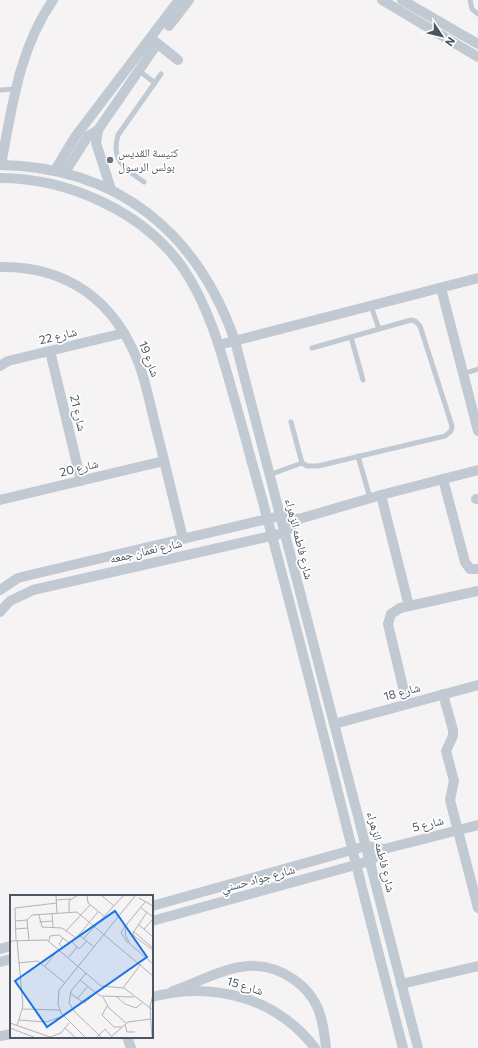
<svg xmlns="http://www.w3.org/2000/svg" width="478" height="1048" font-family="Commissioner,'Noto Naskh Arabic',sans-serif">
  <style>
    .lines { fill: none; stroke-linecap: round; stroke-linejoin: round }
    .lane { stroke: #c1cad2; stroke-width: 5 }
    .street { stroke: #c1cad2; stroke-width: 10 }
    .worship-dot { fill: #6b7280; stroke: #fff; stroke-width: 1.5 }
    .labels { text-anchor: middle; stroke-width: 3.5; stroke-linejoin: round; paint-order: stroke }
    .worship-label { font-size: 12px; fill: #5b616d; stroke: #fff; text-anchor: start }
    .street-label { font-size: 12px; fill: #4a5661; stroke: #fff }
    .inset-road { fill: none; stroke: #b1b4b9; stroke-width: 1 }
    .view { fill: #1a73e8; fill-opacity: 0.15; stroke: #1a73e8; stroke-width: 2 }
    .inset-edge { fill: none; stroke: #4a5661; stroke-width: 2 }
  </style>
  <rect width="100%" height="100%" fill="#f5f3f3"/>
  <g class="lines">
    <g class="lane">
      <polyline points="470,0 472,9 478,14"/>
      <polyline points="138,70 155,83"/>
      <polyline points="0,90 16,89"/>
      <path d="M144,182C126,169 110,161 118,135L161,74"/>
      <polyline points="371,306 379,329"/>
      <polyline points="351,337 363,380"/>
      <polyline points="463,374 478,369"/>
      <polyline points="291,422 302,463"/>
      <polyline points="358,456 370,498"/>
      <polyline points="269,475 302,463 307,466 318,466 445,436 451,431 452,426 420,326 415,321 411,320 312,348"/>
    </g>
    <g class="street">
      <polyline points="382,0 478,57"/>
      <polyline points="402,0 478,44"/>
      <polyline points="169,26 189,0"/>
      <polyline points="153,40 178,60"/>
      <path d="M0,165C118,167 197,232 235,341L418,1048"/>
      <path d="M1,165C12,107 19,49 53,0"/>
      <polyline points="55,170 75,137 179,0"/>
      <polyline points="65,172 88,136 98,130"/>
      <path d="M0,178C67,178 143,211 183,268C210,308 222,355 235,401C244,432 252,464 261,495C311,679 355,864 403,1048"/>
      <polyline points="111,189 96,143 98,130 157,44"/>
      <path d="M0,267C68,266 115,301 139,364C147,386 151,409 157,432C166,467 174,503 183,538"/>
      <polyline points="441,288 478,431"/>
      <polyline points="219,345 478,278"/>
      <polyline points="50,351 81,481"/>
      <polyline points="0,366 8,361 124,333"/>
      <polyline points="443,479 465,562 470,569 478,569"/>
      <polyline points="381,495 409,606"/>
      <polyline points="476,499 478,499"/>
      <polyline points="0,500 164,461"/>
      <polyline points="0,590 18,578 30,575 280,516 299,519 381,495 478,470"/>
      <polyline points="0,612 10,601 33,590 284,533 299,519"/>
      <polyline points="443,694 453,730 453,736 446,751 454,781 450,800 478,908"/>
      <polyline points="407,704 388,624 391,614 400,608 478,591"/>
      <polyline points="334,724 478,685"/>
      <polyline points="152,906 352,850 366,846 384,849 478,825"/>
      <polyline points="152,921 370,861 375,857"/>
      <polyline points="0,949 11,946"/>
      <polyline points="0,962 11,959"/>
      <polyline points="401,984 478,966"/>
      <path d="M173,991C196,983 223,968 248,966C280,964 313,986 321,1018C324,1028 325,1038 326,1048"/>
      <path d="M152,997C212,981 276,997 315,1048"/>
      <polyline points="0,1036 11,1034"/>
      <polyline points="127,1037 131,1048"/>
    </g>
  </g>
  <circle class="worship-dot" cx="110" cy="160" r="4"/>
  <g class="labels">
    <g class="worship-label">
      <text x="118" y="157">كنيسة القديس<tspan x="118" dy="14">بولس الرسول</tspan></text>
    </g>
    <g class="street-label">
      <text transform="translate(58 336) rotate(-14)" y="4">شارع 22</text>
      <text transform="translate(149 359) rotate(69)" y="4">شارع 19</text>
      <text transform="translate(78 413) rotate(77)" y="4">شارع 21</text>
      <text transform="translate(79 468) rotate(-14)" y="4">شارع 20</text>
      <text transform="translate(299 539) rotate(76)" y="4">شارع فاطمه الزهراء</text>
      <text transform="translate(146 551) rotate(-13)" y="4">شارع نعمان جمعه</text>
      <text transform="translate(402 692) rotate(-15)" y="4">شارع 18</text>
      <text transform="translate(428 824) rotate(-14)" y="4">شارع 5</text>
      <text transform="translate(381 852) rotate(76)" y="4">شارع فاطمه الزهراء</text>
      <text transform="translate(258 879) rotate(-15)" y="4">شارع جواد حسني</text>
      <text transform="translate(245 986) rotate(17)" y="4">شارع 15</text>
    </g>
  </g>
  <g transform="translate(10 895)">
    <rect width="143" height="143" fill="#f5f3f3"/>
    <path class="inset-road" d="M46,0L47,18M77,0L78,8L95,22M91,0L104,11M129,3L143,11M46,5L61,4M136,6L117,29L115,39L120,49L143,69M131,13L143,22M59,17V6L68,0M137,17L123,38L124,41L143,55M42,18L43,32M29,20L32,32L52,33L66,43L88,17M17,25L22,20L67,17L143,81M17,25L19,45M5,26L17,25M29,27L43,26M128,29L143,42M116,30L111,38L118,48M5,34L18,33M134,34L143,24M56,36L80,10M123,36L143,53M69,40L84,52M74,43L114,0M6,45L5,13L47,8M7,45L13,111L7,131M0,46L37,45L91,91L114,93L143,115M39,46L40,41L49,40L59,48M61,46L69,54L77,46M53,53L49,49L53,43M59,62L67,52M8,68L28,66L55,88M35,71L49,54M76,78L61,96L59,108L65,117L92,143M70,85L90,101L124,102M113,93L131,69M60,98L74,108L85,99M93,102L99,113L116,128M107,102L115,109L126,113L132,108M67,104L77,92M97,111L92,120L104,132H112M12,114L50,115M9,125L36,127L53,121M0,128L40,142L51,138L59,128M115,129L117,137H125M0,133L26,143M55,133L66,143M102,141L118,127L141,124M76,143L51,118L48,109L49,95L125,1M86,143L95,134L102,142M142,143L140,112L143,99"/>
    <path class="view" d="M105,16L137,62L37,132L5,86Z"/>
    <rect width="143" height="143" class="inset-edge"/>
  </g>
  <g transform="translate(442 36) rotate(125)" stroke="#ffffff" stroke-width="3" paint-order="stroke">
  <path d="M0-3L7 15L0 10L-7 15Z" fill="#4a5661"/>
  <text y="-6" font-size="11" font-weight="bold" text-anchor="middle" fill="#4a5661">N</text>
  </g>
</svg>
